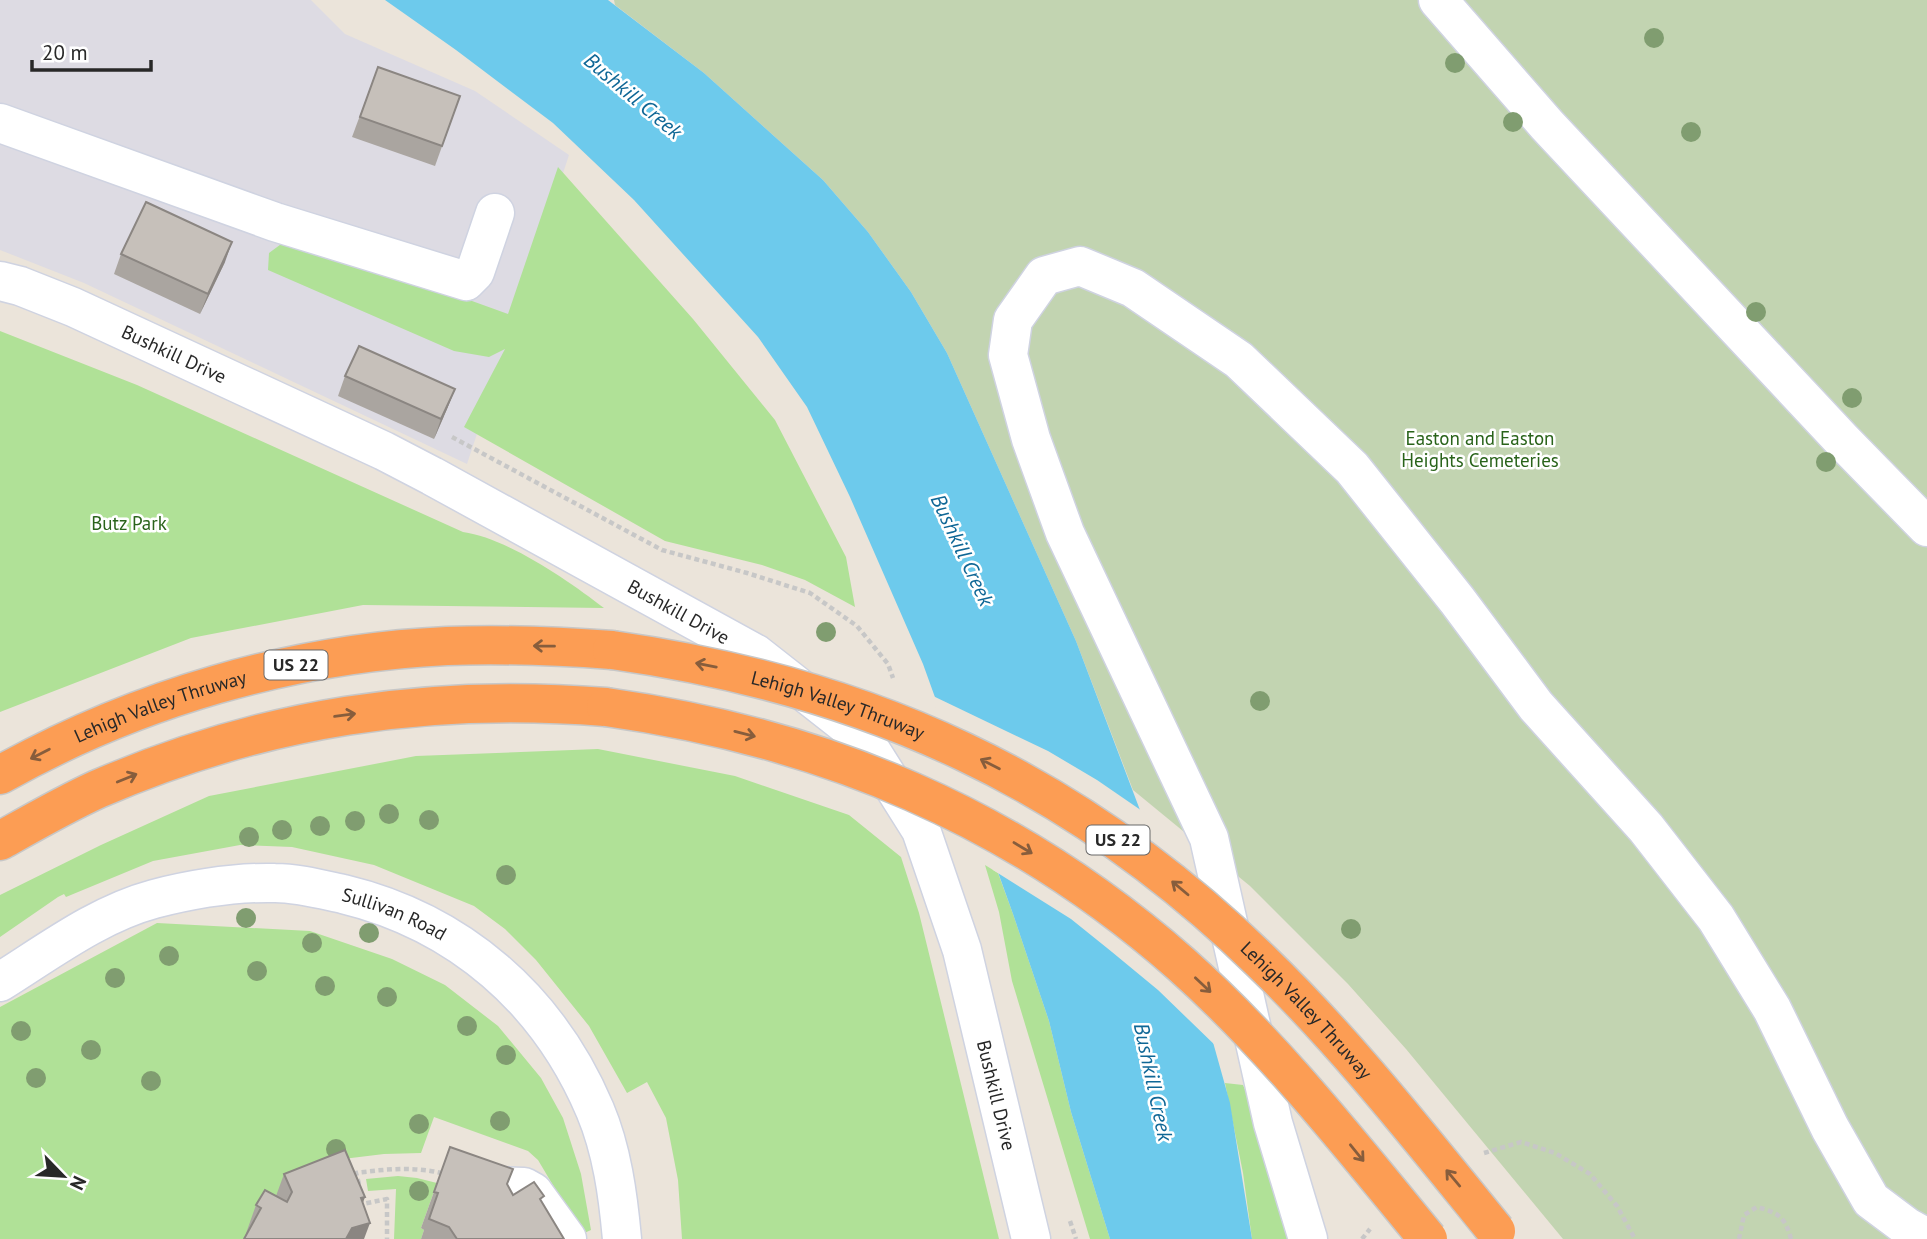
<svg xmlns="http://www.w3.org/2000/svg" width="1927" height="1239" font-family="'PT Sans',sans-serif">
  <style>
    .industrial { fill: #dddbe3 }
    .green { fill: #b0e197 }
    .cemetery { fill: #c2d4b1 }
    .water { fill: #6dcaec }
    .pier { fill: #ebe4da }
    .lines { fill: none; stroke-linecap: round; stroke-linejoin: round }
    .minor-casing { stroke: #cfd3e1; stroke-width: 41 }
    .highway-casing { stroke: #c7c7c7; stroke-width: 41 }
    .path { stroke: #c7c7c7; stroke-width: 4.5; stroke-dasharray: 5 3.5; stroke-linecap: butt }
    .minor { stroke: #fff; stroke-width: 38 }
    .highway { stroke: #fc9d54; stroke-width: 38 }
    .highway-bridge-casing { stroke: #c7c7c7; stroke-width: 41; stroke-linecap: butt }
    .highway-bridge { stroke: #fc9d54; stroke-width: 38 }
    .tree { fill: #809d70 }
    .wall { fill: #aaa5a0 }
    .shaded-wall { fill: #8b8682 }
    .building { fill: #c6c0ba; stroke: #8b8682; stroke-width: 2 }
    .oneway { stroke: #875d3c }
    .labels { text-anchor: middle; stroke-width: 5; stroke-linejoin: round; paint-order: stroke }
    .shield { fill: #fff; stroke: #686868; stroke-width: 2 }
    .shield-label { font-size: 18px; font-weight: bold; fill: #282828 }
    .street-label { font-size: 19px; fill: #282828; stroke: #fff }
    .park-label { font-size: 19px; fill: #29631a; stroke: #fff }
    .water-label { font-size: 21px; font-style: italic; fill: #0f6796; stroke: #fff }
  </style>
  <rect width="100%" height="100%" fill="#ebe4da"/>
  <polygon class="industrial" points="0,0 311,0 345,34 475,91 569,155 467,464 84,283 0,250"/>
  <g class="green">
    <polygon points="558,167 693,319 775,420 846,557 855,607 805,580 762,565 665,541 464,427 505,349 489,357 454,351 268,270 269,253 292,236 508,314"/>
    <path d="M0,331L137,385L463,532C507,538 569,581 604,608L363,605L191,638L0,712Z"/>
    <polygon points="598,749 735,776 849,815 901,857 919,913 999,1239 682,1239 678,1180 666,1118 647,1082 627,1093 589,1026 536,960 505,929 474,906 374,865 292,847 240,845 153,861 66,897 64,894 58,897 0,937 0,895 101,845 209,796 416,756"/>
    <polygon points="985,865 998,873 1013,914 1049,1021 1071,1112 1110,1239 1090,1239 1012,981 999,912"/>
    <polygon points="157,923 310,931 392,959 445,985 498,1026 541,1078 563,1118 581,1174 591,1230 582,1234 538,1160 528,1151 434,1117 421,1153 384,1154 343,1159 244,1239 0,1239 0,1007"/>
    <polygon points="1225,1083 1243,1085 1277,1162 1296,1239 1252,1239 1243,1173"/>
    <polygon points="398,1176 417,1178 437,1183 421,1228 424,1230 421,1239 394,1239 396,1189 368,1191 366,1179"/>
  </g>
  <polygon class="cemetery" points="614,0 1927,0 1927,1239 1563,1239 1406,1049 1348,984 1250,886 1133,790 1076,641 947,353 911,292 868,232 823,180 704,73 615,5"/>
  <polygon class="water" points="385,0 608,0 704,73 823,180 868,232 911,292 947,353 1076,641 1171,892 1230,1103 1252,1239 1110,1239 1071,1112 1049,1021 1013,914 923,664 850,497 807,407 758,337 634,200 553,123 456,50"/>
  <polygon class="pier" points="931,695 1048,751 1097,780 1145,813 1174,891 1219,1049 1158,990 1112,952 1071,919 993,870"/>
  <g class="lines">
    <g class="minor-casing">
      <g id="minor">
        <polyline points="1438,0 1547,125 1842,440 1927,527"/>
        <polyline points="0,123 275,222 466,281 475,272 495,213"/>
        <path id="s1" d="M0,281L20,286L73,307L384,451L432,476L756,654L863,738L921,830L962,950L1031,1239"/>
        <path id="s2" d="M0,982C48,952 98,914 154,899C193,889 234,882 275,883C297,883 320,889 343,894C459,922 548,999 595,1110C612,1150 618,1195 622,1239"/>
        <polyline points="490,1186 524,1187 533,1192 567,1239"/>
        <polyline points="1308,1239 1273,1123 1209,838 1065,533 1031,439 1008,355 1013,320 1044,276 1080,266 1133,288 1239,360 1352,468 1457,600 1536,706 1646,828 1716,918 1772,1009 1830,1128 1871,1200 1907,1227 1927,1238"/>
      </g>
    </g>
    <g class="highway-casing">
      <g id="highway">
        <path id="s3" d="M0,775C135,699 292,653 447,646C502,644 557,646 612,650"/>
        <path d="M0,841C32,823 65,804 98,789C265,717 426,693 606,707"/>
      </g>
    </g>
    <g class="path">
      <polyline points="452,437 662,550 747,573 810,593 857,626 888,664 893,678"/>
      <polyline points="1484,1153 1521,1142 1555,1153 1590,1174 1617,1206 1635,1239"/>
      <path d="M359,1184L356,1173C386,1169 415,1166 445,1174"/>
      <polyline points="358,1205 387,1199 387,1239"/>
      <polyline points="1070,1221 1076,1239"/>
      <polyline points="1362,1239 1370,1229"/>
      <path d="M1739,1239L1744,1215L1757,1207C1779,1213 1785,1217 1791,1239"/>
    </g>
    <use href="#minor" class="minor"/>
    <use href="#highway" class="highway"/>
    <g class="highway-bridge-casing">
      <g id="highway-bridge">
        <path id="s4" d="M612,650C868,686 1077,781 1262,962C1347,1044 1421,1139 1496,1231"/>
        <path d="M606,707C825,738 1014,817 1181,964C1273,1046 1350,1144 1428,1239"/>
      </g>
    </g>
    <use href="#highway-bridge" class="highway-bridge"/>
  </g>
  <g class="tree">
    <circle cx="1654" cy="38" r="10"/>
    <circle cx="1455" cy="63" r="10"/>
    <circle cx="1513" cy="122" r="10"/>
    <circle cx="1691" cy="132" r="10"/>
    <circle cx="1756" cy="312" r="10"/>
    <circle cx="1852" cy="398" r="10"/>
    <circle cx="1826" cy="462" r="10"/>
    <circle cx="826" cy="632" r="10"/>
    <circle cx="1260" cy="701" r="10"/>
    <circle cx="389" cy="814" r="10"/>
    <circle cx="429" cy="820" r="10"/>
    <circle cx="355" cy="821" r="10"/>
    <circle cx="320" cy="826" r="10"/>
    <circle cx="282" cy="830" r="10"/>
    <circle cx="249" cy="837" r="10"/>
    <circle cx="506" cy="875" r="10"/>
    <circle cx="246" cy="918" r="10"/>
    <circle cx="1351" cy="929" r="10"/>
    <circle cx="369" cy="933" r="10"/>
    <circle cx="312" cy="943" r="10"/>
    <circle cx="169" cy="956" r="10"/>
    <circle cx="257" cy="971" r="10"/>
    <circle cx="115" cy="978" r="10"/>
    <circle cx="325" cy="986" r="10"/>
    <circle cx="387" cy="997" r="10"/>
    <circle cx="467" cy="1026" r="10"/>
    <circle cx="21" cy="1031" r="10"/>
    <circle cx="91" cy="1050" r="10"/>
    <circle cx="506" cy="1055" r="10"/>
    <circle cx="36" cy="1078" r="10"/>
    <circle cx="151" cy="1081" r="10"/>
    <circle cx="500" cy="1121" r="10"/>
    <circle cx="419" cy="1124" r="10"/>
    <circle cx="336" cy="1149" r="10"/>
    <circle cx="419" cy="1191" r="10"/>
  </g>
  <g class="wall">
    <polygon points="378,67 460,96 435,166 352,137"/>
    <polygon points="121,254 225,262 200,314 114,274"/>
    <polygon points="345,376 455,389 447,409 434,439 338,396"/>
    <polygon points="450,1147 507,1184 513,1195 542,1202 564,1239 421,1239 424,1230 421,1228"/>
    <polygon points="284,1174 365,1197 244,1239 256,1205 276,1196"/>
  </g>
  <g class="shaded-wall">
    <polygon points="232,242 225,262 200,314 208,294"/>
    <polygon points="455,389 447,409 434,439 441,419"/>
    <polygon points="365,1197 354,1228 370,1223 364,1239 346,1239 361,1198"/>
  </g>
  <g class="building">
    <polygon points="378,67 460,96 442,146 360,117"/>
    <polygon points="146,202 232,242 208,294 121,254"/>
    <polygon points="359,346 455,389 441,419 345,376"/>
    <polygon points="450,1147 513,1169 507,1184 513,1195 534,1182 544,1196 540,1199 564,1239 457,1239 449,1227 429,1219 438,1193 434,1192"/>
    <polygon points="345,1150 365,1197 361,1198 370,1223 352,1228 346,1239 244,1239 261,1208 256,1205 265,1190 287,1202 292,1192 284,1174"/>
  </g>
  <defs><path id="oneway-shaft" d="M-6 0H5M1.5-3L5.5 0L1.5 3" fill="none" stroke-width="1.6" stroke-linecap="round" stroke-linejoin="round" transform="scale(1.75)"/></defs>
  <g class="oneway">
    <use href="#oneway-shaft" transform="translate(544 646) rotate(-179)"/>
    <use href="#oneway-shaft" transform="translate(706 665) rotate(-169)"/>
    <use href="#oneway-shaft" transform="translate(345 715) rotate(-8)"/>
    <use href="#oneway-shaft" transform="translate(745 734) rotate(14)"/>
    <use href="#oneway-shaft" transform="translate(40 754) rotate(153)"/>
    <use href="#oneway-shaft" transform="translate(990 764) rotate(-153)"/>
    <use href="#oneway-shaft" transform="translate(127 778) rotate(-22)"/>
    <use href="#oneway-shaft" transform="translate(1023 848) rotate(31)"/>
    <use href="#oneway-shaft" transform="translate(1180 888) rotate(-140)"/>
    <use href="#oneway-shaft" transform="translate(1203 985) rotate(43)"/>
    <use href="#oneway-shaft" transform="translate(1357 1153) rotate(51)"/>
    <use href="#oneway-shaft" transform="translate(1453 1178) rotate(-130)"/>
  </g>
  <g class="labels">
    <g class="shield">
      <rect x="264.5" y="650.5" width="63" height="29" rx="5"/>
      <rect x="1086.5" y="825.5" width="63" height="29" rx="5"/>
    </g>
    <g class="shield-label">
      <text x="296" y="671">US 22</text>
      <text x="1118" y="846">US 22</text>
    </g>
    <g class="street-label">
      <text dy="7" stroke="none"><textPath href="#s1" startOffset="189">Bushkill Drive</textPath></text>
      <text dy="7" stroke="none"><textPath href="#s1" startOffset="756">Bushkill Drive</textPath></text>
      <text dy="7" stroke="none"><textPath href="#s4" startOffset="233">Lehigh Valley Thruway</textPath></text>
      <text dy="7" stroke="none"><textPath href="#s3" startOffset="175">Lehigh Valley Thruway</textPath></text>
      <text dy="7" stroke="none"><textPath href="#s2" startOffset="422">Sullivan Road</textPath></text>
      <text dy="7" stroke="none"><textPath href="#s4" startOffset="800">Lehigh Valley Thruway</textPath></text>
      <text dy="7" stroke="none"><textPath href="#s1" startOffset="1365">Bushkill Drive</textPath></text>
    </g>
    <g class="park-label">
      <text x="1480" y="445">Easton and Easton<tspan x="1480" dy="22">Heights Cemeteries</tspan></text>
      <text x="129" y="530">Butz Park</text>
    </g>
    <g class="water-label">
      <text transform="translate(633 96) rotate(40)" y="7">Bushkill Creek</text>
      <text transform="translate(962 550) rotate(65)" y="7">Bushkill Creek</text>
      <text transform="translate(1153 1082) rotate(78)" y="7">Bushkill Creek</text>
    </g>
  </g>
  <g transform="translate(63 1176) rotate(115)" stroke="#ffffff" stroke-width="5" paint-order="stroke">
  <path d="M0-5L12 26L0 18L-12 26Z" fill="#282828"/>
  <text y="-10" font-size="19" font-weight="bold" text-anchor="middle" fill="#282828">N</text>
  </g>
  <path d="M32 60v10h119v-10" fill="none" stroke="#282828" stroke-width="3.5"/>
  <text x="42" y="60" font-size="21" fill="#282828" stroke="#ffffff" stroke-width="5" paint-order="stroke">20 m</text>
</svg>
